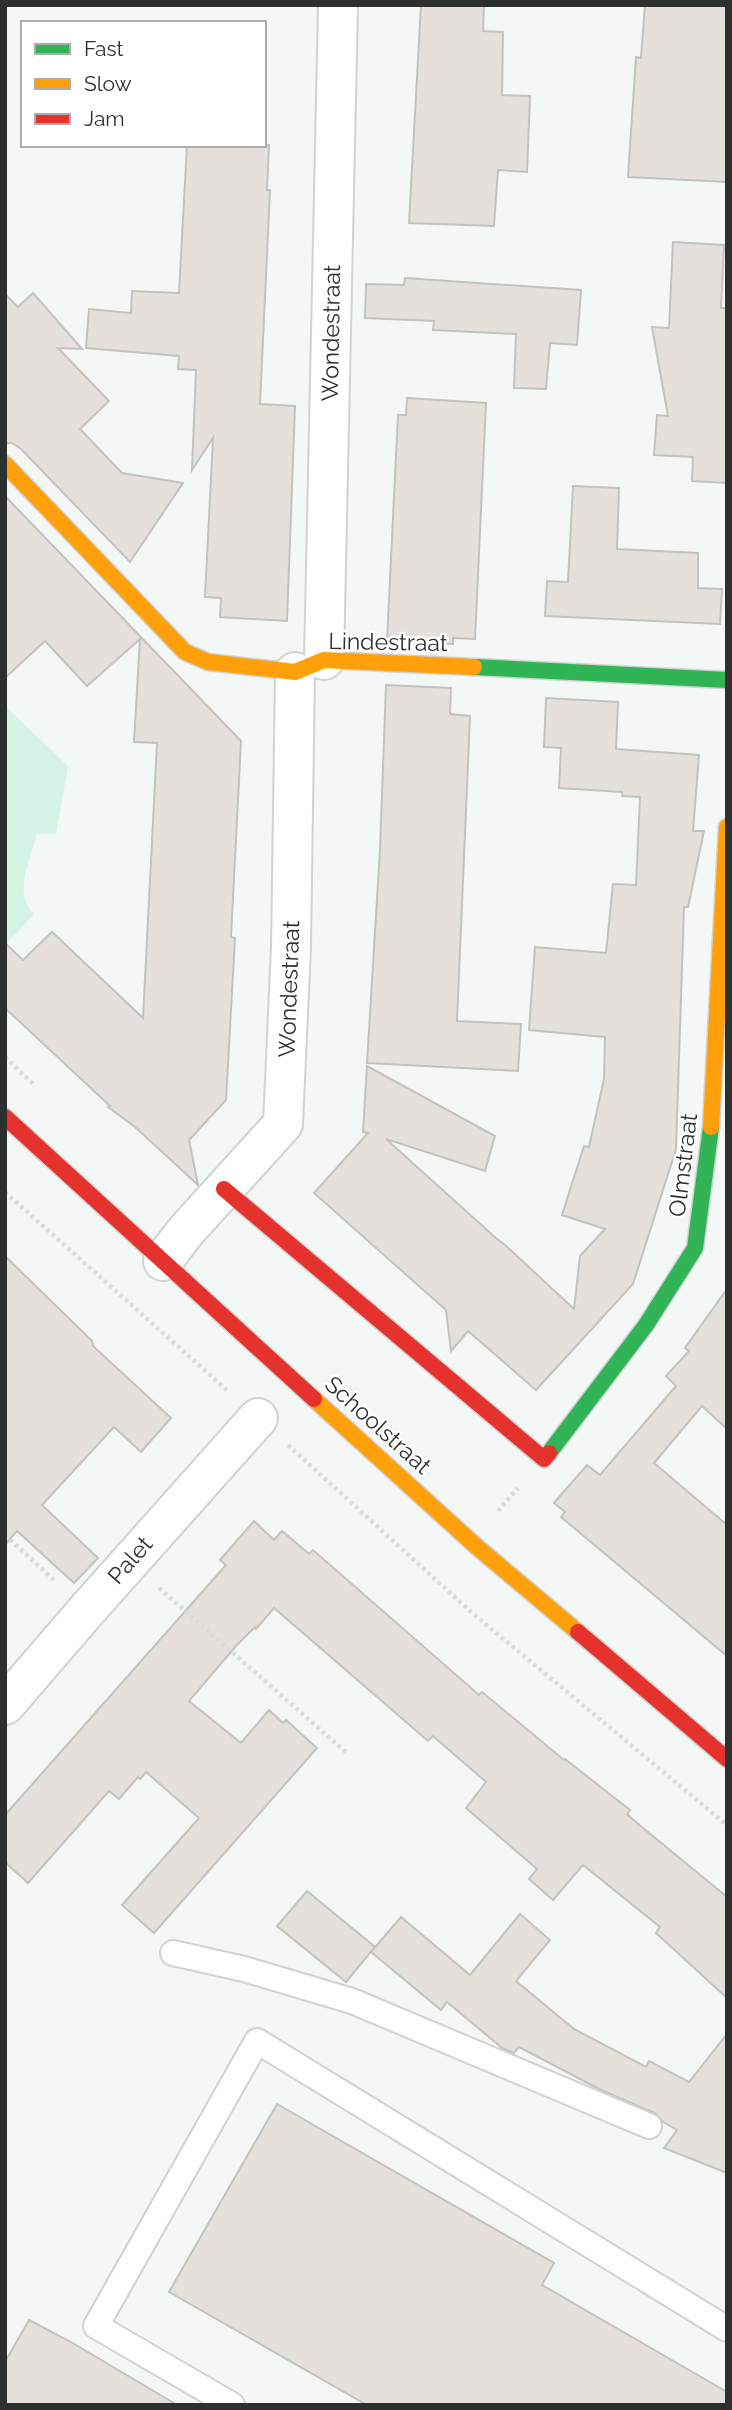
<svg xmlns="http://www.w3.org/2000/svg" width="732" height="2410" font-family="Raleway,sans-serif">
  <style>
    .green { fill: #d6f4e6 }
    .building { fill: #e6e0dc; stroke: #c2c3c1; stroke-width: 2 }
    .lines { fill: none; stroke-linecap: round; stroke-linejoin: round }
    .lane-casing { stroke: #cfd3d1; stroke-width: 28 }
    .street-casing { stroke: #cfd3d1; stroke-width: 42 }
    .fast-casing { stroke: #cfd3d1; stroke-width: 19 }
    .slow-casing { stroke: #cfd3d1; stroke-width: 19 }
    .jam-casing { stroke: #cfd3d1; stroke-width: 19 }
    .path { stroke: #dadcdb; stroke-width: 4.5; stroke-dasharray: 3.5 3.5; stroke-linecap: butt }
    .lane { stroke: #fdfefe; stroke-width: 24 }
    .street { stroke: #fdfefe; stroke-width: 38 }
    .fast { stroke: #30b455; stroke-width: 16 }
    .slow { stroke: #ff9f0a; stroke-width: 16 }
    .jam { stroke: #e5322d; stroke-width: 16 }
    .labels { text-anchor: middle; stroke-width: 5; stroke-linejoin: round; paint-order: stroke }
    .street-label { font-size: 23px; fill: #2c302e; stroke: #fff }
  </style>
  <rect width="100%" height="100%" fill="#f3f8f6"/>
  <path class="green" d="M5,706L68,766L56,834H37C31,858 12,895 34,914L5,945Z"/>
  <g class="building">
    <polygon points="421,5 484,5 483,31 503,32 502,95 530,96 527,172 498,170 494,226 409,223"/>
    <polygon points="645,5 727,5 727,182 628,177 636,57 641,58"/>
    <polygon points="187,145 269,145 267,190 270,190 260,404 295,406 287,621 220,617 221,598 205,597 213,438 192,470 196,370 178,369 179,356 86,348 89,309 131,313 132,291 179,293"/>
    <polygon points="673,242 724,245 721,308 727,308 727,483 692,481 693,457 654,455 657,415 668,416 652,327 669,328"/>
    <polygon points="405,278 581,290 577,345 550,343 546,389 514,388 516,334 433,330 434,321 365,318 366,284 404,285"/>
    <polygon points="33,293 82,349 58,348 109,401 80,429 122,473 183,483 130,562 21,449 12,443 5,443 5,294 18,307"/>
    <polygon points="407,398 486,403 475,639 453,638 453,644 387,641 398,415 406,415"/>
    <polygon points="573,486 619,488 617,549 698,553 698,588 722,589 720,624 545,616 547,581 568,582"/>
    <polygon points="5,496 241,741 231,937 235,938 226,1100 189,1140 198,1185 135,1127 108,1107 110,1106 5,1008 5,943 23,960 52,932 143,1018 157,743 134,742 140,639 87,686 45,641 5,678"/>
    <polygon points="386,685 451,688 450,714 470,716 457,1021 521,1024 518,1071 367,1063 380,850"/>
    <polygon points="546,698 618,702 616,749 699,755 693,831 704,831 688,907 684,907 676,1149 633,1284 536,1390 468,1331 451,1351 446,1310 314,1193 368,1133 363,1132 367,1066 495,1136 485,1171 386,1139 497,1239 504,1244 574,1309 580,1256 605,1229 562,1215 584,1146 589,1147 604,1079 605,1037 529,1030 535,947 606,953 613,884 636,885 640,797 622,796 622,792 559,788 561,748 544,747"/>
    <polygon points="5,1256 92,1341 93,1346 171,1418 141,1452 114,1427 42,1505 98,1558 74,1583 17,1531 5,1545"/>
    <polygon points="727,1289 727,1429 702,1406 654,1463 727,1525 727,1656 561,1517 565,1512 554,1503 587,1465 600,1475 676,1386 666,1376 689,1351 685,1348"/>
    <polygon points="254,1521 274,1540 282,1531 309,1554 313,1550 479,1695 482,1692 564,1760 565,1759 616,1799 630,1810 627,1814 637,1823 727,1897 727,1998 656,1933 660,1927 583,1865 553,1900 529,1879 537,1869 466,1808 486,1782 433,1736 428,1741 274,1608 256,1629 255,1627 236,1646 189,1701 241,1743 269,1710 283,1723 286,1720 317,1748 154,1933 122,1905 199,1818 146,1772 140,1779 138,1777 119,1799 109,1791 28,1883 5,1862 5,1815 226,1565 220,1560"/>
    <polygon points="307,1891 375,1947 346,1982 277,1926"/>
    <polygon points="520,1914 550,1940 516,1981 574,2029 646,2067 649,2061 689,2082 727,2034 727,2173 664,2148 677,2130 663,2122 655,2113 601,2090 519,2047 514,2053 502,2048 447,2002 441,2010 371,1952 401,1917 470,1975"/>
    <polygon points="277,2104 554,2263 542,2285 727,2392 727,2405 367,2405 169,2292"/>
    <polygon points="29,2320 71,2342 177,2405 5,2405 5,2362"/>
  </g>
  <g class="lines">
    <g class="lane-casing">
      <g id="lane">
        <polyline points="173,1953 244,1969 352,2001 649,2126"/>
        <polyline points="232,2405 96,2326 257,2041 727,2329"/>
      </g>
    </g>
    <g class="street-casing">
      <g id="street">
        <polyline points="324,660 338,5"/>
        <polyline points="163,1261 185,1232 283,1124 291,947 295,672"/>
        <polyline points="5,1705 87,1610 258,1418"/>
      </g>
    </g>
    <g class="fast-casing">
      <g id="fast">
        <polyline points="474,667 727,680"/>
        <polyline points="549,1453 646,1325 695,1248 711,1127"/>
      </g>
    </g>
    <g class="slow-casing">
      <g id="slow">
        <polyline points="5,464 185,652 208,662 295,672 324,660 474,667"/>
        <polyline points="711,1127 727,827"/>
        <polyline points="314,1399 477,1547 578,1632"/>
      </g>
    </g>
    <g class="jam-casing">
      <g id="jam">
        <polyline points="5,1117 314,1399"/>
        <polyline points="224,1189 544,1459 549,1453"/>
        <polyline points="578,1632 727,1759"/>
      </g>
    </g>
    <g class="path">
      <polyline points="5,1057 33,1084"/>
      <polyline points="5,1192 229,1392"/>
      <polyline points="288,1445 471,1612 727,1825"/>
      <polyline points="498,1511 518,1488"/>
      <polyline points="5,1535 56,1582"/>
      <polyline points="159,1588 347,1753"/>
    </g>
    <use href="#lane" class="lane"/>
    <use href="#street" class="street"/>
    <use href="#fast" class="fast"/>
    <use href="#slow" class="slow"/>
    <use href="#jam" class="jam"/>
  </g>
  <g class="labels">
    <g class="street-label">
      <text transform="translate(331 333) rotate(-89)" y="8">Wondestraat</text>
      <text transform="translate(388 642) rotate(1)" y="8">Lindestraat</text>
      <text transform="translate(289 989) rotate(-88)" y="8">Wondestraat</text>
      <text transform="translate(683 1165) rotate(-83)" y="8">Olmstraat</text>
      <text transform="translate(378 1425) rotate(42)" y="8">Schoolstraat</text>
      <text transform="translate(130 1560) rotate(-49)" y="8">Palet</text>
    </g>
  </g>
  <rect width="732" height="2410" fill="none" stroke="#2c302e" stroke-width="14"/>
  <rect x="21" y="21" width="245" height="126" fill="#ffffff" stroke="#abacab" stroke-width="2"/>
  <rect x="35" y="44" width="35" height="10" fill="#30b455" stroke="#abacab" stroke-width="2"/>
  <text x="84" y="56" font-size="21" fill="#2c302e">Fast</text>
  <rect x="35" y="79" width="35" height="10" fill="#ff9f0a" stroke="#abacab" stroke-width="2"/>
  <text x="84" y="91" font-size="21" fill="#2c302e">Slow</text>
  <rect x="35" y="114" width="35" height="10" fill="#e5322d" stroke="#abacab" stroke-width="2"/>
  <text x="84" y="126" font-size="21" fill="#2c302e">Jam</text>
</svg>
